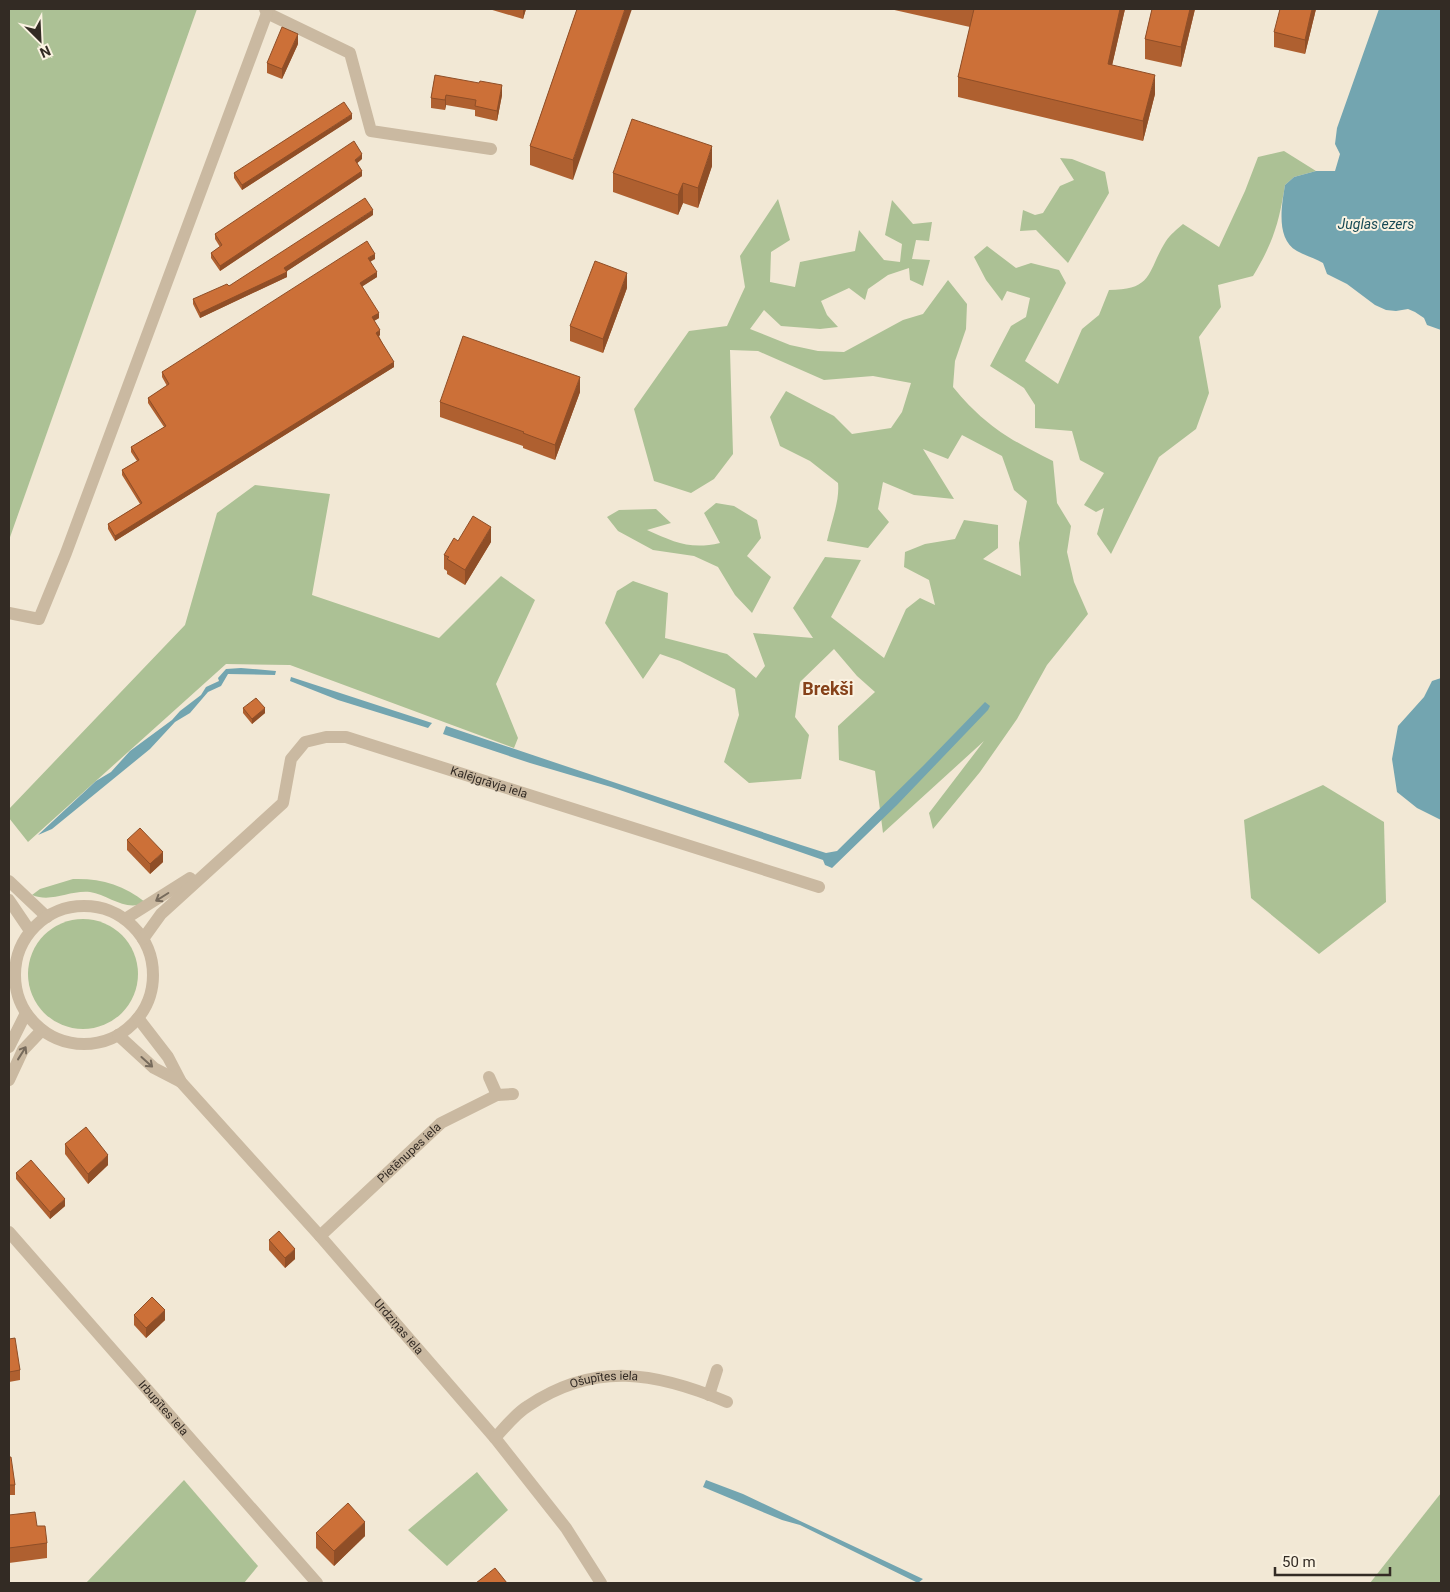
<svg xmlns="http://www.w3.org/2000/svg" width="1450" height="1592" font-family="Roboto,sans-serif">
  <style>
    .green { fill: #acc195 }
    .water { fill: #73a5b0 }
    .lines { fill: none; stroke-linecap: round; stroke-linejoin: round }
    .minor { stroke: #cab9a1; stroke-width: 12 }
    .wall { fill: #af6030 }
    .shaded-wall { fill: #8f4e27 }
    .building { fill: #cc7038; stroke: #8f4e27 }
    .oneway { stroke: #776b5c }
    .labels { text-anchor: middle; stroke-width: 4; stroke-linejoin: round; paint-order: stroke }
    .street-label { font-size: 12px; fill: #332b24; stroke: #faf2e1 }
    .water-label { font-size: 14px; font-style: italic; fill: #184a56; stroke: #faf2e1 }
    .district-label { font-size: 18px; font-weight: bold; fill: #86421a; stroke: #faf2e1 }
  </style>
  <rect width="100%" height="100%" fill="#f2e8d5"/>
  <g class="green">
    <polygon points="9,9 197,9 9,540"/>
    <path d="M1284,151L1316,171L1294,177L1285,185C1279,223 1273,243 1253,276L1218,285L1221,307L1199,337L1209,393L1196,429L1159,457L1111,554L1097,534L1104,508L1096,512L1084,505L1104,473L1080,460L1072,431L1035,428V405L1024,388L990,366L1011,326L1026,317L1030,298L1007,291L1002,301L986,280L974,257L987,246L1016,268L1031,263L1059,270L1066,283L1025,361L1058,384L1082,329L1099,315L1109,290C1154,290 1147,271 1166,241C1170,235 1177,229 1183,224L1219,247L1245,191L1258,157Z"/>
    <polygon points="1060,158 1072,159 1105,172 1109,193 1068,263 1036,230 1020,231 1023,210 1035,215 1043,213 1060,186 1074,180"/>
    <path d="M778,199L790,240L771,252L770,282L795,287L800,262L855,251L859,230L884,260L900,262L902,244L885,235L892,200L913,224L932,222L929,241L916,240L912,259L930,260L923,286L910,280L909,268L888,275L868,289L865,300L849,288L821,301L827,315L838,327L820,329L781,326L764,310L750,329L790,345L818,351L844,352L903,320L923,314L948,280L967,304L966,329L955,361L953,387C984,425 1010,440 1053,461L1057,503L1071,526L1067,552L1074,582L1088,614L1047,665L1017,719L980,772L933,829L929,813L984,741L883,833L875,771L839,760L838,726L875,692L857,676L834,649L800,682L795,717L809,735L801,779L749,783L724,762L739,715L735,689L680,661L660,654L643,679L605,623L617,591L633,581L668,593L665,638L727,654L756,678L765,666L753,633L813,638L793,608L825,557L861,560L831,617L884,658L906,609L920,598L935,605L929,580L904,567L905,552L925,544L955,539L964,520L998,525V548L983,559L1021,576L1019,543L1027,501L1014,490L1002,456L962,435L948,459L923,449L954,499L914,495L883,482L878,509L889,522L868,548L827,541C831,522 840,501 838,483L810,461L780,446L770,417L786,391L834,416L852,434L891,428L902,412L911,383L873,376L824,380L758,351L730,350L733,454L714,479L691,493L654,481L634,409L689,331L727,326L745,287L740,256Z"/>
    <polygon points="255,485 330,494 312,595 439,638 501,576 535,600 496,684 518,738 514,748 290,665 226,664 28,842 9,818 9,809 185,625 217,513"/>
    <path d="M716,503L734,506L757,520L761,538L747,556L771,577L752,613L735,595L718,567L694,556L653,550L618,531L607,517L619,510L656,509L671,523L647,530C674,542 690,550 720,543L704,513Z"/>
    <polygon points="1323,785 1384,822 1386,902 1319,954 1251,898 1244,820"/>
    <path d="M73,879C100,878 124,885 145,902C127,913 109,895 90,892C69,890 52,903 32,895L40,889Z"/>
    <circle cx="83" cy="974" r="55"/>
    <polygon points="477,1472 508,1510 447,1566 408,1530"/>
    <polygon points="184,1480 258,1566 244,1583 86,1583"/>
    <polygon points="1441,1493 1441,1583 1370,1583"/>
  </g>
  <g class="water">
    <path d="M1379,9H1441V330L1427,325L1424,318L1415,312L1408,309L1396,311L1386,310L1375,305L1347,284L1327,274L1323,263C1315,258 1306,256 1297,251C1275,239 1282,204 1285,185L1294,177L1316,171H1335L1340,154L1335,144L1337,128Z"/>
    <polygon points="241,668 276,671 275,675 228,674 221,686 208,692 190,713 175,722 150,749 52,829 38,835 96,781 111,772 130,751 172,720 180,711 201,695 206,687 219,681 218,678 226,669"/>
    <polygon points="291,677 432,723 428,728 338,700 290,681"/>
    <polygon points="1441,678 1441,820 1417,808 1397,792 1392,759 1398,726 1424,697 1432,681"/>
    <polygon points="985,702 990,706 988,710 897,805 832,868 825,865 823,860 800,852 611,787 530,763 443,734 446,726 801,845 826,853 837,851 923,766"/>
    <polygon points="706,1480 743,1494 923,1579 918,1583 800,1525 782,1520 703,1487"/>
  </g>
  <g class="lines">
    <g class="minor">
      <polyline points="265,9 267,13 350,53 371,131 491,149"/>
      <polyline points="9,613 39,619 66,553 267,13"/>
      <polyline points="9,881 47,917"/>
      <polyline points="9,900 30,931"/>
      <circle cx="84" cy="975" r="69"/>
      <polyline points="125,919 190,878"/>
      <path id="s1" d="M143,939L161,914L283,803L291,759L305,742L326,737H346L819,887"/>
      <path id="s2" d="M138,1018L168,1057L181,1082L320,1236L495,1438L566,1528L601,1583"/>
      <polyline points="118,1035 154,1068 181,1082"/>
      <polyline points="9,1047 26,1013"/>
      <polyline points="489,1077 497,1095"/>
      <polyline points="9,1080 23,1050 42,1030"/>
      <path id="s3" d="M9,1232L317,1583"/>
      <path id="s4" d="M320,1236L441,1123L497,1095L513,1094"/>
      <polyline points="709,1395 717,1370"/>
      <path id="s5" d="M495,1438C505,1427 516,1413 528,1406C595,1361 656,1372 727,1402"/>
    </g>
  </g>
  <g class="wall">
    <polygon points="489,9 526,9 523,19"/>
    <polygon points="577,9 573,180 530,165 530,146"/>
    <polygon points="890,9 1125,9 1112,65 1155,94 1143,141 958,97 958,77 970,27"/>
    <polygon points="1152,9 1195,9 1181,67 1145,59 1145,39"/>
    <polygon points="1316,9 1305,54 1274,47 1274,32"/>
    <polygon points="298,44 282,79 267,73 267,63"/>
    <polygon points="435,75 502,95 497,121 475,116 475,110 446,105 445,110 431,108 431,98"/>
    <polygon points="352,119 242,190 234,178 234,173"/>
    <polygon points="362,159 357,163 362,176 220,271 211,258 211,253 220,247 215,239 215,234"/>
    <polygon points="712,166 698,208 683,203 678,215 613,192 613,173"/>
    <polygon points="373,215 287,271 287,277 200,318 193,304 193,299 229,286"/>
    <polygon points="375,259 370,262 377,277 362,286 379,318 374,321 380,335 379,336 394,367 115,541 108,529 108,524 140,504 122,475 122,470 137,461 131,452 131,447 164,427 148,403 148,398 167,386 162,377 162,372"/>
    <polygon points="627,288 603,353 570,341 570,326"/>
    <polygon points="580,392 555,460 523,448 523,446 440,417 440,402"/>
    <polygon points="491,542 465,585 447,574 447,571 444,569 444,555"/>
    <polygon points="243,708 265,713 252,724 243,713"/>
    <polygon points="127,840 163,862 150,874 127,850"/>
    <polygon points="65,1144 108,1165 88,1184 65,1154"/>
    <polygon points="16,1173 65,1206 50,1219 16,1179"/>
    <polygon points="269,1240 295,1259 285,1268 269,1250"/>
    <polygon points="134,1315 165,1320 146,1338 134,1325"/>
    <polygon points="9,1339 20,1370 20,1380 9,1382"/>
    <polygon points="9,1457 15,1485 15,1495 9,1495"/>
    <polygon points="9,1515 37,1526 47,1543 47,1558 9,1563"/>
    <polygon points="316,1533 365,1536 334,1566 316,1548"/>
  </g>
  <g class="shaded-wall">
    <polygon points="523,9 526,9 523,19"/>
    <polygon points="625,9 632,9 573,180 573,160"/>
    <polygon points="1120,9 1125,9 1108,83 1108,64"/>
    <polygon points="1190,9 1195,9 1181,67 1181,47"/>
    <polygon points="1312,9 1316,9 1305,54 1305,40"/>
    <polygon points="298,34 298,44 282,79 282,69"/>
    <polygon points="1155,75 1155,94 1143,141 1143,121"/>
    <polygon points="502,85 502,95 497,121 497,111"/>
    <polygon points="446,95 446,105 445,110 445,100"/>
    <polygon points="352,114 352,119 242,190 242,185"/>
    <polygon points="712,146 712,166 698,208 698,188"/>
    <polygon points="362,154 362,159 355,165 355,160"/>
    <polygon points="362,171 362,176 220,271 220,266"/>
    <polygon points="683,183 683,203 678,215 678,195"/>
    <polygon points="373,210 373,215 284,273 284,268"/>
    <polygon points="375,254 375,259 368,263 368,258"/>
    <polygon points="287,272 287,277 200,318 200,313"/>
    <polygon points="377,272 377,277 360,288 360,283"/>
    <polygon points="627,273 627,288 603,353 603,339"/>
    <polygon points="379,313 379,318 372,322 372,317"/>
    <polygon points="380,330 380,335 376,338 376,333"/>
    <polygon points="394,362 394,367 115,541 115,536"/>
    <polygon points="580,377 580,392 555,460 555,445"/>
    <polygon points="491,527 491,542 465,585 465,570"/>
    <polygon points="265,708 265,713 252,724 252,719"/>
    <polygon points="163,852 163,862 150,874 150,864"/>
    <polygon points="108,1155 108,1165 88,1184 88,1174"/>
    <polygon points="65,1199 65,1206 50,1219 50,1212"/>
    <polygon points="295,1249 295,1259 285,1268 285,1258"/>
    <polygon points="165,1310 165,1320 146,1338 146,1328"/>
    <polygon points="365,1522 365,1536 334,1566 334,1551"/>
  </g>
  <g class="building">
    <polygon points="577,9 625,9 573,160 530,146"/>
    <polygon points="974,9 1120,9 1108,64 1155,75 1143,121 958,77"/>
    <polygon points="1152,9 1190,9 1181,47 1145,39"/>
    <polygon points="1280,9 1312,9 1305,40 1274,32"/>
    <polygon points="282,27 298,34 282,69 267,63"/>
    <polygon points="435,75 479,83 480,81 502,85 497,111 475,106 476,100 446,95 445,100 431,98"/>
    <polygon points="344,102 352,114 242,185 234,173"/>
    <polygon points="632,119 712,146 698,188 683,183 678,195 613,173"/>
    <polygon points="354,141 362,154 355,160 362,171 220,266 211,253 222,245 215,234"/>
    <polygon points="365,198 373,210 284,268 287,272 200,313 193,299 227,284 229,286"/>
    <polygon points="367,241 375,254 368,258 377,272 360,283 379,313 372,317 380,330 376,333 394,362 115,536 108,524 142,503 122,470 139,460 131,447 166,426 148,398 169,384 162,372"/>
    <polygon points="595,261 627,273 603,339 570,326"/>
    <polygon points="463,336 580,377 555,445 523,433 524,432 440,402"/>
    <polygon points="473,516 491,527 465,570 447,559 449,557 444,555 454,538 458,541"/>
    <polygon points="256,698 265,708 252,719 243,708"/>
    <polygon points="140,828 163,852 150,864 127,840"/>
    <polygon points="86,1127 108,1155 88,1174 65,1144"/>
    <polygon points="31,1160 65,1199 50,1212 16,1173"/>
    <polygon points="279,1231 295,1249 285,1258 269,1240"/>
    <polygon points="152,1297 165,1310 146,1328 134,1315"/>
    <polygon points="15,1338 20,1370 9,1372 9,1339"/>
    <polygon points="9,1457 11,1457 15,1485 9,1485"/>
    <polygon points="348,1503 365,1522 334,1551 316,1533"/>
    <polygon points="35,1512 37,1526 45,1526 47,1543 9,1548 9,1515"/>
    <polygon points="495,1568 507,1583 476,1583"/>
  </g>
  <defs><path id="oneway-shaft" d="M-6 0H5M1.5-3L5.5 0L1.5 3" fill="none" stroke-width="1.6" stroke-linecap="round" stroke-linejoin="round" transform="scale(1.25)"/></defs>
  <g class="oneway">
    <use href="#oneway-shaft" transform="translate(162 897) rotate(148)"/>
    <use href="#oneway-shaft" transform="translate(22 1053) rotate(-58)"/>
    <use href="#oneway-shaft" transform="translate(147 1062) rotate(42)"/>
  </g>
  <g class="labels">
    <g class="street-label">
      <text dy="4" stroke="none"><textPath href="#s1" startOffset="454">Kalējgrāvja iela</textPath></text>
      <text dy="4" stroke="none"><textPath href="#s4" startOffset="122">Pietēnupes iela</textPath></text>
      <text dy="4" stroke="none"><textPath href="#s2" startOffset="405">Urdziņas iela</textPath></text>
      <text dy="4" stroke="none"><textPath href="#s5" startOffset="128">Ošupītes iela</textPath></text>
      <text dy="4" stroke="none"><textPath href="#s3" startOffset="234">Irbupītes iela</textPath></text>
    </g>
    <g class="water-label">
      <text x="1376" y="229">Juglas ezers</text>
    </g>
    <g class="district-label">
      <text x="828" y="695">Brekši</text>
    </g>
  </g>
  <rect width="1450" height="1592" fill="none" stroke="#332b24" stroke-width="20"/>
  <g transform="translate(40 40) rotate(156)" stroke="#faf2e1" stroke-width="4" paint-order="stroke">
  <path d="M0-4L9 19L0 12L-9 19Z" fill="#332b24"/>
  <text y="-8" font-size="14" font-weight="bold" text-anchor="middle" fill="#332b24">N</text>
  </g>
  <path d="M1275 1567v8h115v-8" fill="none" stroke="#332b24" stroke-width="2.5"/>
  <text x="1282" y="1567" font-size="15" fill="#332b24" stroke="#faf2e1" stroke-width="4" paint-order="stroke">50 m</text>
</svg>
